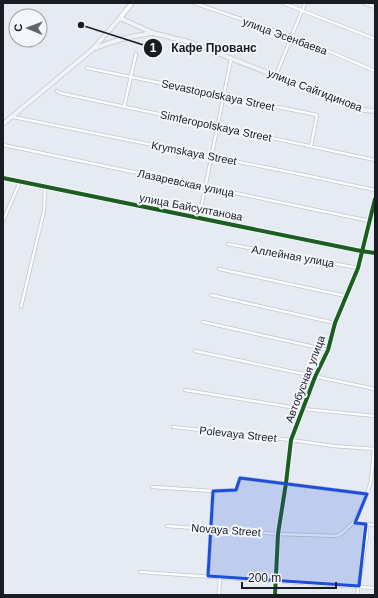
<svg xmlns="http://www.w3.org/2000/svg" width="378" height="598" font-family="Helvetica,sans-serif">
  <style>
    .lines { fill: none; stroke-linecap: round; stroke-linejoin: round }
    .minor-casing { stroke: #c2c6cd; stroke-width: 4 }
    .secondary-casing { stroke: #c2c6cd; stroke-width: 5.5 }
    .primary-casing { stroke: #c4c6ca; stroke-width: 5.5 }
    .minor { stroke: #fbfcfd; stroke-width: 2.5 }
    .secondary { stroke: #fbfcfd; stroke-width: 4 }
    .primary { stroke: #f0f3f6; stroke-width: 4 }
    .cycleway-casing { stroke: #f3f7fc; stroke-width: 6 }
    .cycleway { stroke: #1b5e20; stroke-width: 4 }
    .marked { fill: #1d4ed8; fill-opacity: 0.2; stroke: #1d4ed8; stroke-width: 3; stroke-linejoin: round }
    .labels { text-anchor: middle; stroke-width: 4; stroke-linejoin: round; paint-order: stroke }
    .street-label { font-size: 11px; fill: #191c21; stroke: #f3f7fc }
    .leader { fill: none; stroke: #191c21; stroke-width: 1.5 }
    .callout-dot { fill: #191c21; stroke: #f3f7fc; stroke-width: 1.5 }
    .mark-label { font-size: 12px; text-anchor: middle; font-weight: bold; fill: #fff }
    .callout-label { font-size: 12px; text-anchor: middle; font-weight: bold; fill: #191c21; stroke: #f3f7fc; stroke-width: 4; stroke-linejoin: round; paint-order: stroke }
  </style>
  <rect width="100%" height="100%" fill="#e6ebf3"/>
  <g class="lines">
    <g class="minor-casing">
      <g id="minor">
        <polyline points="194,3 305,41 375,71"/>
        <polyline points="283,3 375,39"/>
        <polyline points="364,3 375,7"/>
        <polyline points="87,68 317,115 311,146"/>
        <polyline points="276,75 305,3"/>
        <polyline points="57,91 60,93 375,160"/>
        <polyline points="124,107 136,54"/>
        <polyline points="13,117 304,175 375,190"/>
        <polyline points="3,145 370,221"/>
        <polyline points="3,178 361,251 375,253"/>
        <polyline points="199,218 231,59"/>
        <polyline points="3,221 20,182"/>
        <polyline points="228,244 358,268"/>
        <polyline points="219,269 346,296"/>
        <polyline points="211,295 335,323"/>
        <polyline points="21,307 44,211 45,187"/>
        <polyline points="203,322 328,350"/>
        <polyline points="195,351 375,389"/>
        <polyline points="185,390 303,409 375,416"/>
        <polyline points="173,427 291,440 333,446 375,449"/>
        <polyline points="152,487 213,491 236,490 240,478 367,494"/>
        <polyline points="353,523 375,525"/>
        <polyline points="167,526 278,534 336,536 341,534 356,520 367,494 371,481 374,449"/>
        <polyline points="140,572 375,588"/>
        <polyline points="208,576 213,491"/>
        <polyline points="219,595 220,577"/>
        <polyline points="275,595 278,534 286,483 291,440 315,377 328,350 335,323 358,268 375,199"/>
        <polyline points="357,595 367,535 366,524"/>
      </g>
    </g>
    <g class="secondary-casing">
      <polyline id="secondary" points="120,18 132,3"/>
    </g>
    <g class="primary-casing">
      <g id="primary">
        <path d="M96,48C114,40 132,36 152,33"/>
        <polyline points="3,124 93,49 120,18 153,33 189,42 363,110 375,111"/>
      </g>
    </g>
    <use href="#minor" class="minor"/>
    <use href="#secondary" class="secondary"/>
    <use href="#primary" class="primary"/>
    <g class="cycleway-casing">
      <g id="cycleway">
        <polyline points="3,178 361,251 375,253"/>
        <polyline points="275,595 278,534 286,483 291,440 315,377 328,350 335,323 358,268 375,199"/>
      </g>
    </g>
    <use href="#cycleway" class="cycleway"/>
  </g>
  <path class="marked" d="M240,478L367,494L355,523L366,524L359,586L208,576L213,491L236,490Z"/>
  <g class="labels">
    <g class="street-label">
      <text transform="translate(285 36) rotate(20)" y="4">улица Эсенбаева</text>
      <text transform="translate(315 90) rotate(21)" y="4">улица Сайгидинова</text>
      <text transform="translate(218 95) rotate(12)" y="4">Sevastopolskaya Street</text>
      <text transform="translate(216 126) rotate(12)" y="4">Simferopolskaya Street</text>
      <text transform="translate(194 153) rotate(11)" y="4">Krymskaya Street</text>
      <text transform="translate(186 183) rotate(12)" y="4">Лазаревская улица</text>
      <text transform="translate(191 207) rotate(11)" y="4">улица Байсултанова</text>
      <text transform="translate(293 256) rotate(10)" y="4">Аллейная улица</text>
      <text transform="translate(305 379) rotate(-69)" y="4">Автобусная улица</text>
      <text transform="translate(238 434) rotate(6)" y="4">Polevaya Street</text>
      <text transform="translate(226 530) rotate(4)" y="4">Novaya Street</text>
    </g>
  </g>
  <path class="leader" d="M81 25L153 48"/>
  <g class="callout-dot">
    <circle cx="81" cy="25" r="4"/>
    <circle cx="153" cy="48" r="10"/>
  </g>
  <g class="mark-label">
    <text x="153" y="52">1</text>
  </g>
  <g class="callout-label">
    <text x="214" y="52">Кафе Прованс</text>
  </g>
  <rect width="378" height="598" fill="none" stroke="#191c21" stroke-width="8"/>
  <g transform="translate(28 28) rotate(271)"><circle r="19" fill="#f3f7fc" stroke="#9c9fa4"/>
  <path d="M0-3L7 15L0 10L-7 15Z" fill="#61646a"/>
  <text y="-6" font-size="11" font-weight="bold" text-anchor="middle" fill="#191c21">С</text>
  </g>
  <path d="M242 582v6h94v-6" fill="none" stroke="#191c21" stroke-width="2"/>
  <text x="248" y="582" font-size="12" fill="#191c21" stroke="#f3f7fc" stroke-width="3" paint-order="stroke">200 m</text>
</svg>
